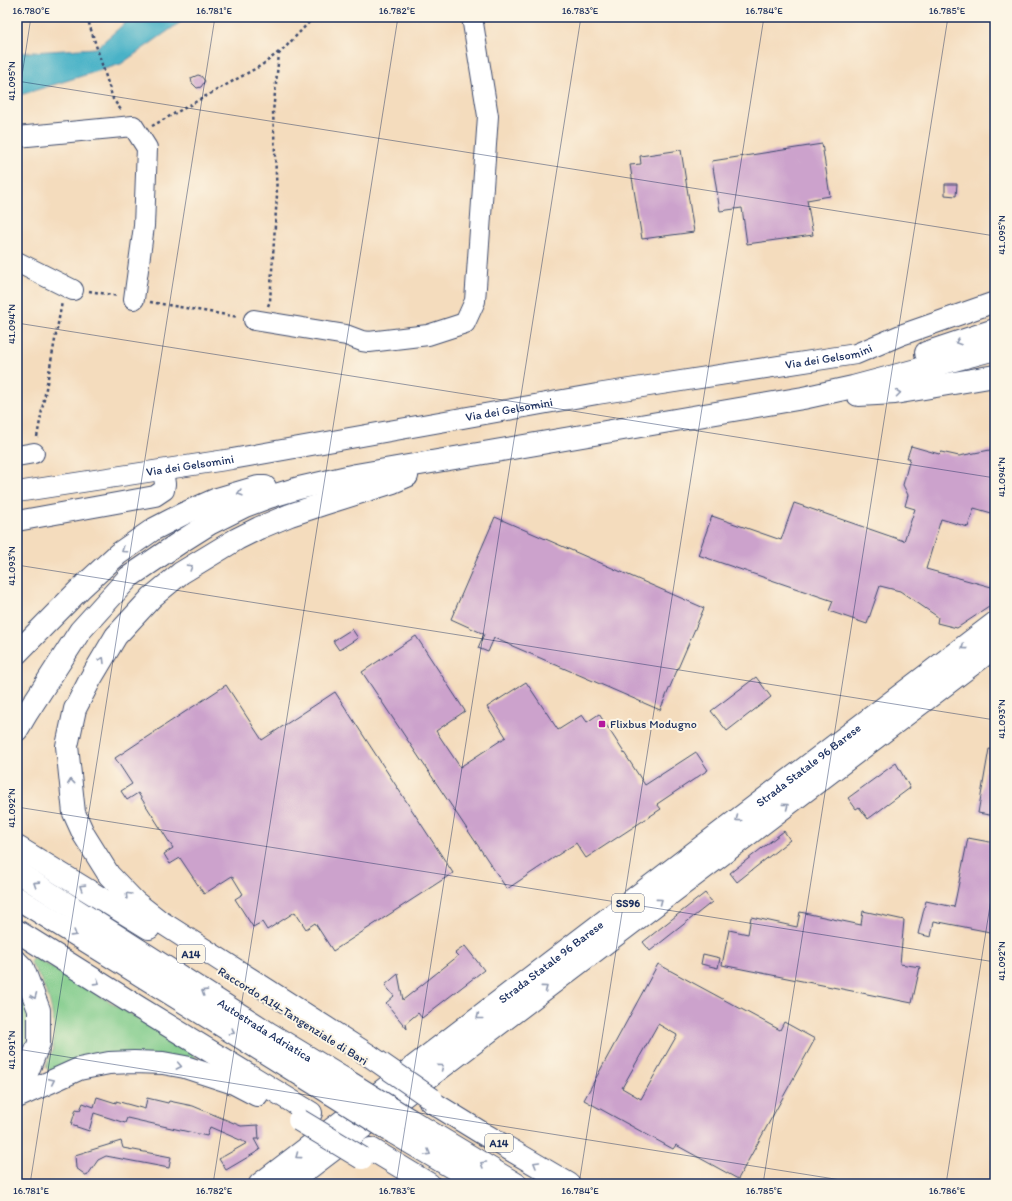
<svg xmlns="http://www.w3.org/2000/svg" width="1012" height="1201" font-family="Itim,sans-serif">
  <style>
    .green { fill: #7fcb8a; stroke: #4d7d74 }
    .water { fill: #48b2c7; stroke: #327092 }
    .building { fill: #cca2cc; fill-rule: evenodd }
    .lines { fill: none; stroke-linecap: round; stroke-linejoin: round }
    .minor-casing { stroke: #3c496c; stroke-width: 22 }
    .major-casing { stroke: #3c496c; stroke-width: 24 }
    .highway-casing { stroke: #3c496c; stroke-width: 24 }
    .path { stroke: #3c496c; stroke-width: 2.5; stroke-dasharray: 3 3; stroke-linecap: butt }
    .minor { stroke: #fff; stroke-width: 20 }
    .major { stroke: #fff; stroke-width: 22 }
    .highway { stroke: #fff; stroke-width: 22 }
    .highway-bridge-casing { stroke: #3c496c; stroke-width: 24; stroke-linecap: butt }
    .highway-bridge { stroke: #fff; stroke-width: 22 }
    .oneway { stroke: #8d97ae }
    .ticks { fill: none; stroke: #1b2f5e; stroke-width: 1; stroke-opacity: 0.45 }
    .poi-dot { fill: #b5179e; stroke: #fcf5e5; stroke-width: 1.5 }
    .labels { text-anchor: middle; stroke-width: 4; stroke-linejoin: round; paint-order: stroke }
    .shield { fill: #fcf5e5; stroke: #5e6a86; stroke-width: 1 }
    .shield-label { font-size: 11px; font-weight: bold; fill: #1b2f5e }
    .street-label { font-size: 12px; fill: #1b2f5e; stroke: #fcf5e5 }
    .poi-label { font-size: 12px; fill: #1b2f5e; stroke: #fcf5e5; text-anchor: start }
    .neatline { fill: none; stroke: #1b2f5e; stroke-width: 1.5 }
    .ticks-label { font-size: 10px; text-anchor: middle; fill: #1b2f5e }
  </style>
  <rect width="100%" height="100%" fill="#fcf5e5"/>
  <filter id="ink" filterUnits="userSpaceOnUse"><feTurbulence type="fractalNoise" baseFrequency=".025" numOctaves="2"/><feDisplacementMap in="SourceGraphic" scale="8" xChannelSelector="R" yChannelSelector="G"/><feConvolveMatrix kernelMatrix="1 2 1 2 8 2 1 2 1" color-interpolation-filters="sRGB"/></filter>
  <filter id="wash" filterUnits="userSpaceOnUse"><feTurbulence type="fractalNoise" baseFrequency=".012" numOctaves="4" result="noise"/><feDisplacementMap in="SourceGraphic" scale="16" xChannelSelector="R" yChannelSelector="G"/><feGaussianBlur stdDeviation="0.9" result="paint"/><feColorMatrix in="noise" values="0 0 0 0 0 0 0 0 0 0 0 0 0 0 0 0 0 1.4 0 .05"/><feComposite in="paint" operator="in"/></filter>
  <g filter="url(#wash)">
    <rect width="100%" height="100%" fill="#f4dcbd"/>
    <g class="green">
      <polygon points="34,957 188,1048 198,1061 50,1072 46,1067 53,1049 54,1024 50,1002 41,980 30,962"/>
      <polygon points="17,971 33,1027 17,1079"/>
    </g>
    <polygon class="water" points="132,17 188,17 121,64 17,96 17,53 96,48"/>
    <g id="blocks">
      <g class="building">
        <polygon points="198,75 201,76 205,81 201,87 197,88 192,83 191,78"/>
        <polygon points="822,144 830,196 807,200 813,235 747,244 742,208 720,211 712,161"/>
        <polygon points="681,150 694,232 642,239 630,165 641,164 640,156"/>
        <polygon points="945,184 957,184 956,196 945,195"/>
        <polygon points="911,446 939,454 941,452 959,456 995,449 995,514 974,508 968,527 941,519 926,569 995,588 989,607 957,628 937,623 938,617 900,591 880,586 867,624 829,611 833,601 698,555 712,516 781,540 794,503 904,541 915,509 905,506 908,495 903,485 910,458 907,458"/>
        <polygon points="495,517 704,608 660,710 494,638 488,652 478,648 484,634 451,619"/>
        <polygon points="352,629 358,638 339,650 333,641"/>
        <polygon points="416,636 465,711 436,731 460,767 506,737 487,707 526,682 558,730 582,715 587,722 599,714 645,785 696,752 708,770 657,804 661,809 586,858 576,843 507,889 362,672"/>
        <polygon points="756,677 771,697 727,731 711,711"/>
        <polygon points="226,685 262,740 335,692 453,873 333,951 315,923 306,929 295,912 267,930 262,922 253,927 235,899 243,894 232,876 204,894 180,858 170,864 164,854 173,848 138,793 127,800 121,791 132,784 115,758"/>
        <polygon points="989,749 995,750 995,816 978,813"/>
        <polygon points="896,763 910,788 868,819 859,807 856,809 848,798"/>
        <polygon points="784,831 790,840 737,882 730,873"/>
        <polygon points="968,838 995,843 995,933 934,921 931,937 918,934 926,901 954,907"/>
        <polygon points="705,893 712,902 650,951 643,942"/>
        <polygon points="863,911 904,920 900,964 920,967 912,1003 722,965 729,930 748,934 751,917 797,927 800,912 861,925"/>
        <polygon points="465,946 484,970 422,1018 418,1013 406,1023 407,1029 386,1003 394,996 385,985 398,974 403,1000 458,956 455,953"/>
        <polygon points="703,954 720,958 718,968 701,964"/>
        <path d="M658,964L780,1030L784,1022L815,1039L738,1179L676,1145L673,1149L584,1100ZM658,1024L677,1035L641,1099L622,1088Z"/>
        <polygon points="97,1097 116,1103 116,1101 145,1109 147,1098 168,1103 169,1101 193,1106 241,1126 258,1125 259,1139 254,1139 260,1150 226,1170 219,1159 247,1143 210,1127 207,1136 127,1118 125,1123 94,1113 89,1131 71,1125 76,1109 80,1110 83,1103 94,1107"/>
        <polygon points="121,1141 123,1148 171,1157 169,1168 106,1156 98,1160 87,1176 76,1168 75,1155"/>
      </g>
    </g>
  </g>
  <g filter="url(#ink)">
    <use href="#blocks" fill-opacity="0" stroke="#3c496c" stroke-width="1"/>
    <g class="lines">
      <g class="minor-casing">
        <g id="minor">
          <polyline points="17,137 133,126 147,148 144,226 134,299"/>
          <polyline points="17,262 73,290"/>
          <polyline points="254,320 346,335 362,341 369,342 428,335 465,323 475,301 488,116 472,17"/>
          <polyline points="17,456 34,453"/>
          <path id="s1" d="M17,492L232,459L597,394L856,354L901,335L995,302"/>
          <polyline points="17,521 155,496 164,490 165,484 163,470"/>
        </g>
      </g>
      <g class="major-casing">
        <g id="major">
          <path id="s2" d="M260,1184L995,623"/>
          <polyline points="288,1184 995,647"/>
        </g>
      </g>
      <g class="highway-casing">
        <g id="highway">
          <polyline points="926,353 995,330"/>
          <polyline points="858,395 895,393 995,376"/>
          <polyline points="17,653 80,589 118,554 154,529 183,514 217,499 258,487 265,487"/>
          <polyline points="17,730 27,713 80,631 129,577 182,541 209,524 245,506 269,497 299,488 356,475 803,398 853,387 995,349"/>
          <polyline points="17,847 149,928"/>
          <path id="s3" d="M17,872L270,1034L344,1079"/>
          <polyline points="17,898 330,1093"/>
          <polyline points="17,931 138,1007 311,1113"/>
          <polyline points="17,962 23,968 39,1010 39,1043 27,1073 17,1084"/>
          <polyline points="370,1056 158,920 135,902 109,875 84,835 74,813 67,746 75,709 91,678 116,636 152,597 181,573 237,539 259,528 290,515 323,504 393,482 407,476"/>
          <polyline points="17,1097 79,1069 109,1063 134,1062 163,1063 185,1067 234,1083 257,1095"/>
          <polyline points="430,1101 482,1133 569,1184"/>
          <polyline points="410,1120 516,1184"/>
          <polyline points="394,1133 480,1184"/>
          <polyline points="371,1149 429,1184"/>
        </g>
      </g>
      <g class="path">
        <polyline points="87,17 113,99 121,110"/>
        <polyline points="152,126 262,65 279,52"/>
        <polyline points="89,291 118,296"/>
        <polyline points="150,302 238,317"/>
        <polyline points="268,306 270,301 277,195 273,112 279,54 314,17"/>
        <polyline points="37,437 62,302"/>
      </g>
      <use href="#minor" class="minor"/>
      <use href="#major" class="major"/>
      <use href="#highway" class="highway"/>
      <g class="highway-bridge-casing">
        <g id="highway-bridge">
          <polyline points="370,1056 432,1099"/>
          <polyline points="344,1079 410,1120"/>
          <polyline points="330,1093 394,1133"/>
          <polyline points="299,1120 362,1158"/>
        </g>
      </g>
      <use href="#highway-bridge" class="highway-bridge"/>
    </g>
    <defs><path id="oneway-chevron" d="M-2-3.5L2.5 0L-2 3.5" fill="none" stroke-width="1.6" stroke-linecap="round" stroke-linejoin="round"/></defs>
    <g class="oneway">
      <use href="#oneway-chevron" transform="translate(958 342) rotate(161)"/>
      <use href="#oneway-chevron" transform="translate(898 393) rotate(-7)"/>
      <use href="#oneway-chevron" transform="translate(240 493) rotate(164)"/>
      <use href="#oneway-chevron" transform="translate(124 550) rotate(145)"/>
      <use href="#oneway-chevron" transform="translate(190 567) rotate(-32)"/>
      <use href="#oneway-chevron" transform="translate(964 647) rotate(143)"/>
      <use href="#oneway-chevron" transform="translate(102 660) rotate(-59)"/>
      <use href="#oneway-chevron" transform="translate(71 782) rotate(-96)"/>
      <use href="#oneway-chevron" transform="translate(786 806) rotate(-37)"/>
      <use href="#oneway-chevron" transform="translate(738 819) rotate(143)"/>
      <use href="#oneway-chevron" transform="translate(36 884) rotate(-147)"/>
      <use href="#oneway-chevron" transform="translate(82 887) rotate(-148)"/>
      <use href="#oneway-chevron" transform="translate(128 895) rotate(-134)"/>
      <use href="#oneway-chevron" transform="translate(660 901) rotate(-37)"/>
      <use href="#oneway-chevron" transform="translate(74 934) rotate(32)"/>
      <use href="#oneway-chevron" transform="translate(97 982) rotate(32)"/>
      <use href="#oneway-chevron" transform="translate(545 988) rotate(-37)"/>
      <use href="#oneway-chevron" transform="translate(204 992) rotate(-147)"/>
      <use href="#oneway-chevron" transform="translate(34 996) rotate(68)"/>
      <use href="#oneway-chevron" transform="translate(479 1017) rotate(142)"/>
      <use href="#oneway-chevron" transform="translate(232 1032) rotate(32)"/>
      <use href="#oneway-chevron" transform="translate(179 1066) rotate(11)"/>
      <use href="#oneway-chevron" transform="translate(441 1067) rotate(-37)"/>
      <use href="#oneway-chevron" transform="translate(52 1081) rotate(-25)"/>
      <use href="#oneway-chevron" transform="translate(428 1153) rotate(30)"/>
      <use href="#oneway-chevron" transform="translate(298 1156) rotate(143)"/>
      <use href="#oneway-chevron" transform="translate(483 1164) rotate(-149)"/>
      <use href="#oneway-chevron" transform="translate(536 1164) rotate(-150)"/>
    </g>
  </g>
  <path class="ticks" d="M17,81L995,236M17,108L31,17M17,323L995,478M17,565L995,720M17,807L995,962M17,1049L866,1184M30,1184L215,17M213,1184L398,17M396,1184L581,17M579,1184L764,17M763,1184L948,17M946,1184L995,874"/>
  <rect class="poi-dot" x="598" y="720" width="8" height="8" rx="2"/>
  <g class="labels">
    <g class="shield">
      <rect x="612" y="894" width="32" height="18" rx="3"/>
      <rect x="177" y="945" width="28" height="18" rx="3"/>
      <rect x="485" y="1134" width="28" height="18" rx="3"/>
    </g>
    <g class="shield-label">
      <text x="628" y="907">SS96</text>
      <text x="191" y="958">A14</text>
      <text x="499" y="1147">A14</text>
    </g>
    <g class="street-label">
      <text dy="4" stroke="none"><textPath href="#s1" startOffset="823">Via dei Gelsomini</textPath></text>
      <text dy="4" stroke="none"><textPath href="#s1" startOffset="499">Via dei Gelsomini</textPath></text>
      <text dy="4" stroke="none"><textPath href="#s1" startOffset="175">Via dei Gelsomini</textPath></text>
      <text dy="4" stroke="none"><textPath href="#s2" startOffset="690">Strada Statale 96 Barese</textPath></text>
      <text dy="4" stroke="none"><textPath href="#s2" startOffset="366">Strada Statale 96 Barese</textPath></text>
      <text transform="translate(293 1016) rotate(32)" y="4">Raccordo A14-Tangenziale di Bari</text>
      <text dy="4" stroke="none"><textPath href="#s3" startOffset="294">Autostrada Adriatica</textPath></text>
    </g>
    <g class="poi-label">
      <text x="610" y="728">Flixbus Modugno</text>
    </g>
  </g>
  <rect width="1012" height="1201" fill="none" stroke="#fcf5e5" stroke-width="44"/>
  <rect x="22" y="22" width="968" height="1157" class="neatline"/>
  <g class="ticks-label">
    <text x="31" y="14">16.780°E</text>
    <text x="214" y="14">16.781°E</text>
    <text x="397" y="14">16.782°E</text>
    <text x="580" y="14">16.783°E</text>
    <text x="764" y="14">16.784°E</text>
    <text x="947" y="14">16.785°E</text>
    <text transform="translate(11 81) rotate(-90)" y="4">41.095°N</text>
    <text transform="translate(1001 235) rotate(-90)" y="4">41.095°N</text>
    <text transform="translate(11 324) rotate(-90)" y="4">41.094°N</text>
    <text transform="translate(1001 477) rotate(-90)" y="4">41.094°N</text>
    <text transform="translate(11 566) rotate(-90)" y="4">41.093°N</text>
    <text transform="translate(1001 719) rotate(-90)" y="4">41.093°N</text>
    <text transform="translate(11 808) rotate(-90)" y="4">41.092°N</text>
    <text transform="translate(1001 961) rotate(-90)" y="4">41.092°N</text>
    <text transform="translate(11 1050) rotate(-90)" y="4">41.091°N</text>
    <text x="31" y="1194">16.781°E</text>
    <text x="214" y="1194">16.782°E</text>
    <text x="397" y="1194">16.783°E</text>
    <text x="580" y="1194">16.784°E</text>
    <text x="764" y="1194">16.785°E</text>
    <text x="947" y="1194">16.786°E</text>
  </g>
</svg>
